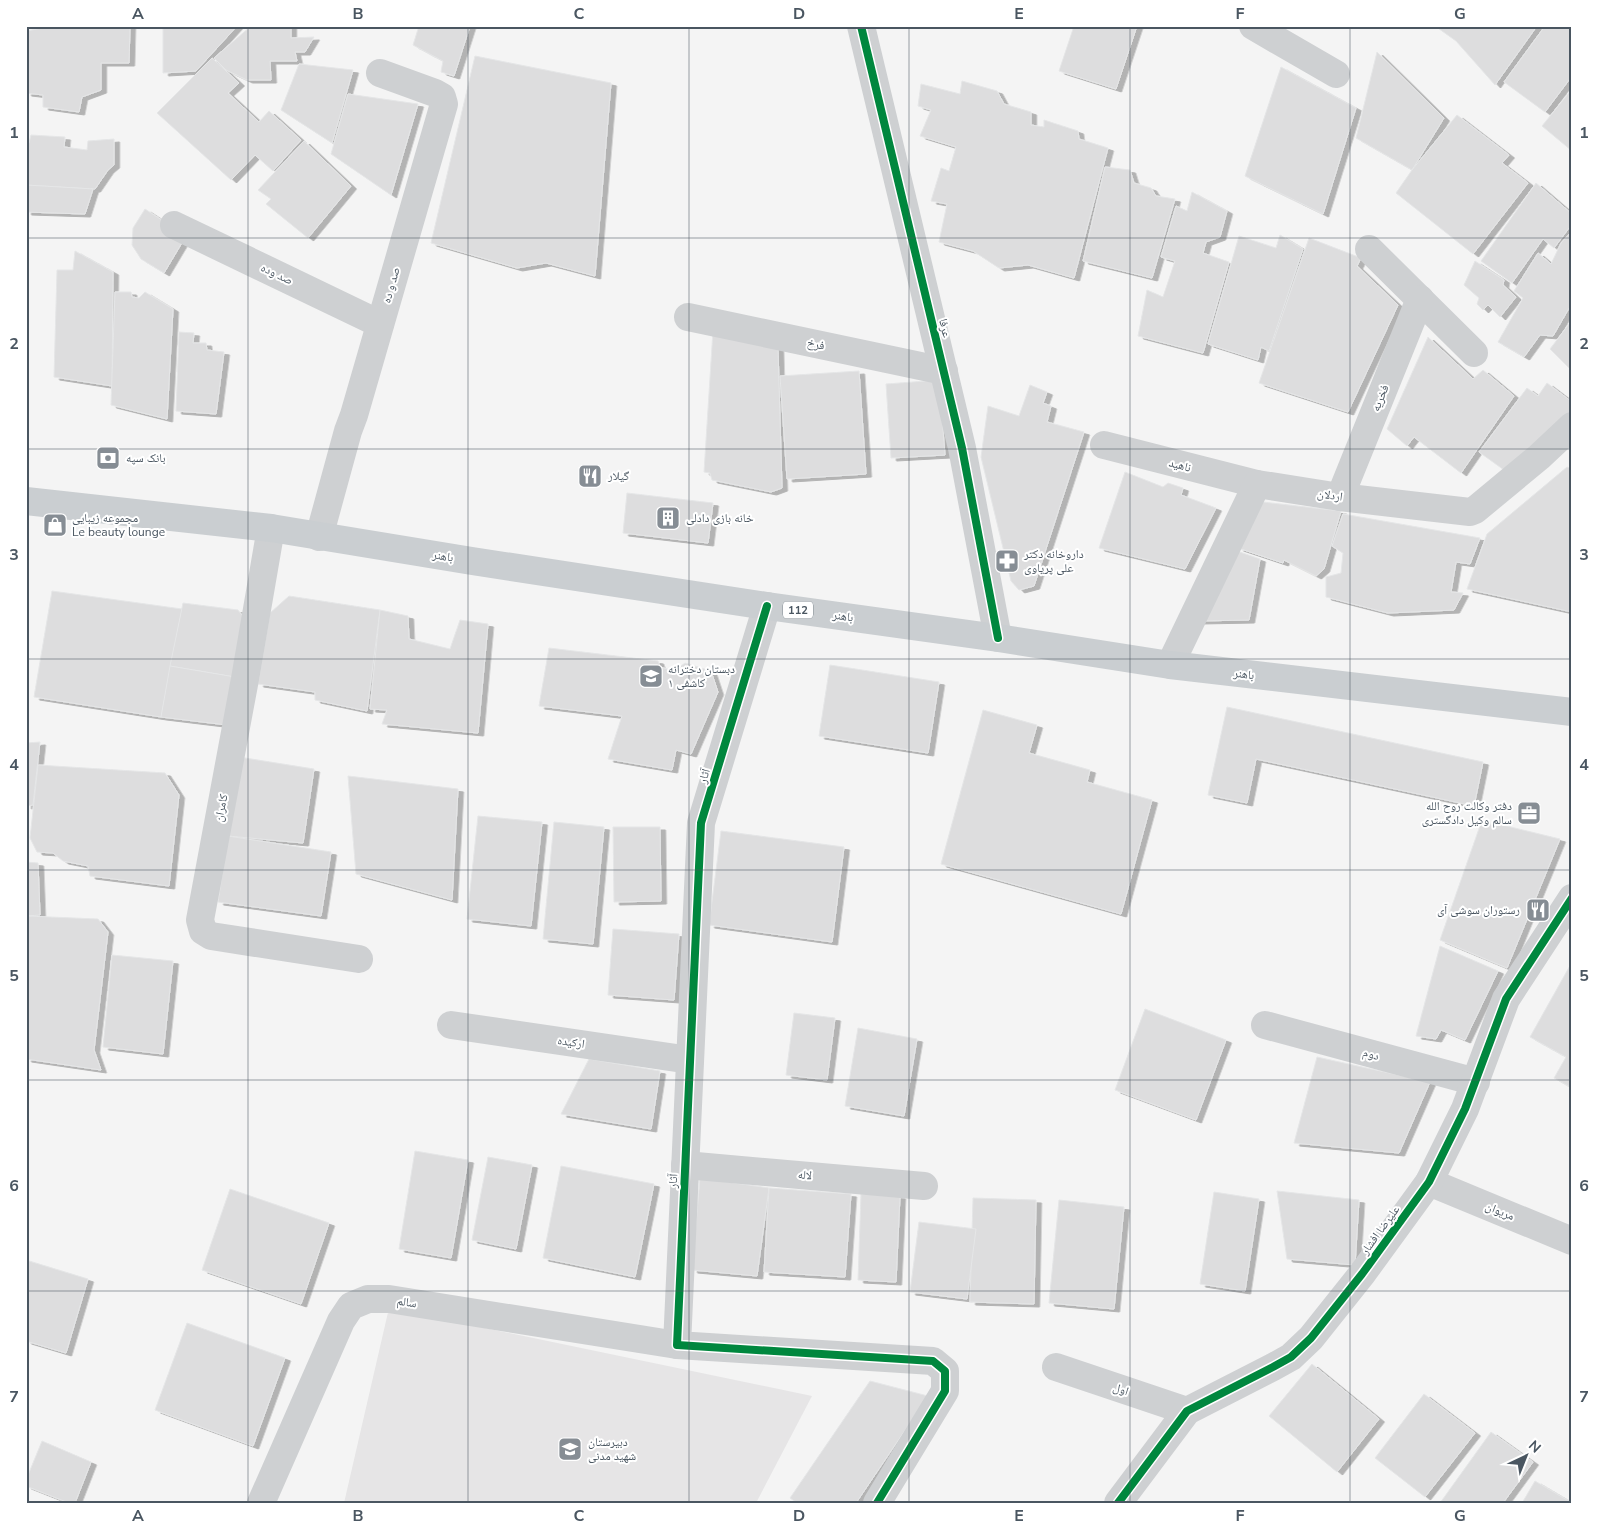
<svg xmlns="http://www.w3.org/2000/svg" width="1598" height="1529" font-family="'Nunito Sans','Noto Naskh Arabic',sans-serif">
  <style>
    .education { fill: #e6e5e6 }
    .building { fill: #ddddde; stroke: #e5e6e7; filter: url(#shadow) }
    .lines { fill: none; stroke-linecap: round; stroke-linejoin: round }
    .minor { stroke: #ced0d2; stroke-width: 28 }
    .major { stroke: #caced1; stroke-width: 28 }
    .cycleway-casing { stroke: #fff; stroke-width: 11 }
    .cycleway { stroke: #00873e; stroke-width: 8 }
    .grid { fill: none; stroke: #4a5661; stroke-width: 1; stroke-opacity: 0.55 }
    .labels { text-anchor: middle; stroke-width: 4; stroke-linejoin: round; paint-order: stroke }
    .shield { fill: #fff; stroke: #808990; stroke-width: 1 }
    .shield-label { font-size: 11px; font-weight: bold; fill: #4a5661 }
    .street-label { font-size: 12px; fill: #4a5661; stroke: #fff }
    .poi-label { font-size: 12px; fill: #4a5661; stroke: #fff; text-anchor: start }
    .neatline { fill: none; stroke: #4a5661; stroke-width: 2 }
    .grid-label { font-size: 16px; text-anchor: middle; font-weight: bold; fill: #4a5661 }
  </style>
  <defs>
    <filter id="shadow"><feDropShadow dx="5.5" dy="3" stdDeviation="0" flood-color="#0004"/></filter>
  </defs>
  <rect width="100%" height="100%" fill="#f4f4f4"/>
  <polygon class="education" points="389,1308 812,1396 756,1503 344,1503"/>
  <g class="building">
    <polygon points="54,26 130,26 129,63 101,63 101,90 82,97 79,112 43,107 43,95 26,93 26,31"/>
    <polygon points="163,26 237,26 196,71 163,73"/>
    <polygon points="251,26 291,26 291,38 314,37 305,52 295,52 297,61 270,61 271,80 247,80 226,70 214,58"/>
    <polygon points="419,26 470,26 454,76 441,72 443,61 413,45"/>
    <polygon points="1074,26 1137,26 1116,89 1059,71"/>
    <polygon points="1435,26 1537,26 1495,85 1456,41"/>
    <polygon points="1545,26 1572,26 1572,76 1545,112 1504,82"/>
    <polygon points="1377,52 1444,118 1412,170 1356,138"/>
    <polygon points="475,56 611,83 595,276 546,263 517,268 431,243"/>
    <polygon points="212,58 239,83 228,93 259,122 269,111 301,140 273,171 255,155 231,180 157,113"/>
    <polygon points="299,64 353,70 332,143 281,110"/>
    <polygon points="1281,67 1356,108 1323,214 1245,176"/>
    <polygon points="962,81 997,91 1004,104 1031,112 1031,125 1044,127 1044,120 1078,131 1079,139 1108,148 1074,278 1028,265 999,268 973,251 939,242 947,204 931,201 941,168 949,171 956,147 920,136 931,110 918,106 921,84 960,94"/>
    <polygon points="1572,89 1572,151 1542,126"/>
    <polygon points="348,94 418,104 391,195 331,154"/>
    <polygon points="1457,115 1509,155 1502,163 1528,183 1473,254 1396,193 1412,170"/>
    <polygon points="31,135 65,137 64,147 87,150 88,141 114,139 114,165 108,170 95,189 26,185 26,143 29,143"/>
    <polygon points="304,141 351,186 308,238 266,204 271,199 258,190"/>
    <polygon points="1105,167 1130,170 1134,183 1151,188 1156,196 1175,199 1152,278 1083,261"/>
    <polygon points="1536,183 1572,214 1572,224 1554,248 1543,239 1512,283 1481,261"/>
    <polygon points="26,185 93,189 85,214 26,212"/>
    <polygon points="1192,192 1227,211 1220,237 1206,242 1203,253 1229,262 1203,353 1138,336 1147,290 1163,297 1175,261 1161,257 1176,206 1187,211"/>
    <polygon points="145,209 186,236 164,273 141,259 132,245 133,228"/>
    <polygon points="1572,231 1572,303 1553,336 1540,335 1524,357 1498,342 1523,298 1514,291 1538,253 1551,264 1561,243"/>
    <polygon points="1280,235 1303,249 1269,351 1261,347 1258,360 1208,344 1239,236 1276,248"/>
    <polygon points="1309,238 1361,258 1357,266 1398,305 1348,412 1259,383"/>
    <polygon points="75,251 113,272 112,386 54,377 57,270 73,270"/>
    <polygon points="1475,261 1504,280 1503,285 1516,297 1500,317 1488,305 1483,310 1477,304 1479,298 1464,285"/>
    <polygon points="115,292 131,292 132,297 139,298 145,292 173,309 167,419 111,405"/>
    <polygon points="1572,320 1572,371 1550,349"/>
    <polygon points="713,330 778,348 782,488 771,492 712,480 710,473 704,472"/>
    <polygon points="179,332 194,333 193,343 206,343 207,350 224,352 216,414 176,411"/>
    <polygon points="1428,337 1473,379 1483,370 1514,396 1461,473 1414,437 1407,446 1387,429"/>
    <polygon points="859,371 866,474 787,479 780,376"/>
    <polygon points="939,380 945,455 891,458 886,384"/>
    <polygon points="1547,383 1572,402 1572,412 1520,469 1504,470 1479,452 1527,388 1538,396"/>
    <polygon points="1030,385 1047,392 1043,403 1051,406 1047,422 1084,432 1034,586 1019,590 1011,581 981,457 988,406 1019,416"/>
    <polygon points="1567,467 1572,469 1572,612 1467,589 1487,534"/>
    <polygon points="1125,472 1163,487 1168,483 1183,488 1181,495 1216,508 1185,569 1099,548"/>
    <polygon points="627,493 713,503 708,543 623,533"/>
    <polygon points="1263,502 1341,511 1324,569 1316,576 1284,560 1283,563 1238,548"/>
    <polygon points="1343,514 1480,538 1470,564 1456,562 1451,592 1463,593 1454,610 1388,613 1326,597 1326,577 1341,573 1343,553 1332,546"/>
    <polygon points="1231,549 1260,559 1249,620 1196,621"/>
    <polygon points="52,591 182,609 161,717 34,697"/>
    <polygon points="289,596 380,610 367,711 315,700 315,692 258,684 270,613"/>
    <polygon points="183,603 238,610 248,623 235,677 170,666"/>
    <polygon points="380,610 408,616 409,639 450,649 460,620 488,624 478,733 382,724 387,710 370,709"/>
    <polygon points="549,648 658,661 660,667 674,671 685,663 711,671 718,692 691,754 676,750 672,770 608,759 622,716 539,706"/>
    <polygon points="830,665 939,682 928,753 819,736"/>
    <polygon points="170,666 235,677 227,725 161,717"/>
    <polygon points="1227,707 1483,762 1474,806 1256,759 1247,803 1208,795"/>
    <polygon points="983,710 1037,725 1029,753 1090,770 1087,782 1152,800 1121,914 941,864"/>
    <polygon points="40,742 33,805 26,806 26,743"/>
    <polygon points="239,757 314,769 303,843 228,836"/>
    <polygon points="38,765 165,773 179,795 169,886 90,876 88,866 63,861 53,853 37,852 30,838"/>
    <polygon points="348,776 458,789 452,900 356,874"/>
    <polygon points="478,816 542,822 531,926 467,919"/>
    <polygon points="1482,820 1560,839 1507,968 1440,940"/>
    <polygon points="554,822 604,827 593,944 543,939"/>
    <polygon points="613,827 660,827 661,901 614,902"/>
    <polygon points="721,831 844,847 832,942 709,925"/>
    <polygon points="228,836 331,852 321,916 218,902"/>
    <polygon points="26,862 38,863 40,915 27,916 26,921"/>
    <polygon points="27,916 98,919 108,932 94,1050 101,1070 26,1059"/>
    <polygon points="613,929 679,934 674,1000 608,995"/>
    <polygon points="1440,946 1498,971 1465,1040 1441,1030 1436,1039 1416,1036"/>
    <polygon points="112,955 173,961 163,1054 103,1047"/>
    <polygon points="1572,962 1572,1088 1554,1078 1566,1057 1530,1037"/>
    <polygon points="1145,1009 1226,1040 1196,1120 1115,1090"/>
    <polygon points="794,1013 835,1018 827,1080 786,1075"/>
    <polygon points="858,1028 917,1039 904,1116 845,1106"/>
    <polygon points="1317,1057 1430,1082 1399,1153 1294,1143"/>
    <polygon points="589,1059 660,1071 651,1129 561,1114"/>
    <polygon points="415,1151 468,1160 451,1258 399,1249"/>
    <polygon points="488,1157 532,1165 516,1249 472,1240"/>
    <polygon points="561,1166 654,1184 635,1277 543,1258"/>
    <polygon points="700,1178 769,1188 757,1276 692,1270"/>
    <polygon points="769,1188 851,1194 845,1277 764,1272"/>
    <polygon points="230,1189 329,1223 301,1304 202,1270"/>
    <polygon points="1277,1191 1359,1200 1355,1265 1287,1259"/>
    <polygon points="1214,1192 1259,1199 1245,1291 1200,1284"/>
    <polygon points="861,1194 900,1196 896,1282 858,1280"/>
    <polygon points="973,1198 1036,1200 1034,1304 970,1302"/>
    <polygon points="1059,1200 1124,1207 1114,1309 1049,1303"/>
    <polygon points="919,1222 976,1229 967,1299 910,1292"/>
    <polygon points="26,1260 88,1279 66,1353 26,1341"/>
    <polygon points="187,1323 285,1358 253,1446 155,1410"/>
    <polygon points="1312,1364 1379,1419 1337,1472 1269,1416"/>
    <polygon points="870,1381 928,1396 856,1503 797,1503 790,1498"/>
    <polygon points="1424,1394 1475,1433 1425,1497 1375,1458"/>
    <polygon points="1491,1432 1533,1462 1503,1503 1440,1503"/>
    <polygon points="42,1441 91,1462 75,1503 69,1503 26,1486 26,1480"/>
    <polygon points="1535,1481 1572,1503 1522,1503"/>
  </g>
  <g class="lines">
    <g class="minor">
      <polyline points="861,26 962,448 998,638"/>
      <polyline points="1253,26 1336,74"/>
      <polyline points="174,225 380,324"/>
      <polyline points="1369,249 1474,353"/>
      <polyline points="688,317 944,371"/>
      <polyline points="1104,445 1257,484"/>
      <polyline points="1340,497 1420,299"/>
      <polyline points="271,528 245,679 200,920 203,931 211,936 359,959"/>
      <polyline points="319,537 348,431 354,415 444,104 442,97 435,93 380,73"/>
      <polyline points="767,606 701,823 677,1345 933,1361 945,1371 945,1391 877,1503"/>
      <polyline points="1170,665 1257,484 1340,497 1470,512 1475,510 1539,457 1572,426"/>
      <polyline points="451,1025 690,1060"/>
      <polyline points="1265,1025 1476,1082"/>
      <polyline points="685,1165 924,1186"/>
      <polyline points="1429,1182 1572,1241"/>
      <polyline points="1056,1367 1187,1411"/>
      <polyline points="261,1503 341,1321 351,1306 368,1299 389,1299 677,1345"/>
      <polyline points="1118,1503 1187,1411 1273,1367 1291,1357 1311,1338 1362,1274 1429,1182 1465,1109 1506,999 1572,898"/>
    </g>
    <polyline class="major" points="26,501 271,528 472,561 767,606 998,638 1170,665 1572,712"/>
    <g class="cycleway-casing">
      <g id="cycleway">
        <polyline points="861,26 962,448 998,638"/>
        <polyline points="767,606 701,823 677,1345 933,1361 945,1371 945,1391 877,1503"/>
        <polyline points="1118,1503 1187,1411 1273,1367 1291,1357 1311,1338 1362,1274 1429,1182 1465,1109 1506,999 1572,898"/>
      </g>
    </g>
    <use href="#cycleway" class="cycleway"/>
  </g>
  <path class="grid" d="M248,26V1503M468,26V1503M689,26V1503M909,26V1503M1130,26V1503M1350,26V1503M26,238H1572M26,449H1572M26,659H1572M26,870H1572M26,1080H1572M26,1291H1572"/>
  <defs>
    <g id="bank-square" transform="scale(1.25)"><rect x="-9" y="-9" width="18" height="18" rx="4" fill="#868d94" stroke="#fff"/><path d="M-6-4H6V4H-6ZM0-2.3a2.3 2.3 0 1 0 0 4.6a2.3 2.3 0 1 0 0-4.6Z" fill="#fff"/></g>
    <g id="restaurant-square" transform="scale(1.25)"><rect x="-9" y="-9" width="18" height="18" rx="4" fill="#868d94" stroke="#fff"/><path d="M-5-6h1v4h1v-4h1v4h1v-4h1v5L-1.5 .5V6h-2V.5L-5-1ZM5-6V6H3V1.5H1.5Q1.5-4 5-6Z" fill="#fff"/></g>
    <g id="building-square" transform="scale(1.25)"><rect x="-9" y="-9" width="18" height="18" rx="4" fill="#868d94" stroke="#fff"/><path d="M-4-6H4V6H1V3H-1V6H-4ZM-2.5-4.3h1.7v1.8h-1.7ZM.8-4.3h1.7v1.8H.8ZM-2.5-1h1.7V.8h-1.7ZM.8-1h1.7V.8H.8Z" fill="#fff"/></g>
    <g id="shop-square" transform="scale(1.25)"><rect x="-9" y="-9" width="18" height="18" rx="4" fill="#868d94" stroke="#fff"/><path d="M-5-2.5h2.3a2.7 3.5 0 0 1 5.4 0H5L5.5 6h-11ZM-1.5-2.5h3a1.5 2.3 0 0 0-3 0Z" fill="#fff"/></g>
    <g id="pharmacy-square" transform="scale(1.25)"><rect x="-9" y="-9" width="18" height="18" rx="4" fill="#868d94" stroke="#fff"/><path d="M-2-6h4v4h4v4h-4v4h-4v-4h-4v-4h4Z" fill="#fff"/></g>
    <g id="school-square" transform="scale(1.25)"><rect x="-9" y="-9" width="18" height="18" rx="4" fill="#868d94" stroke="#fff"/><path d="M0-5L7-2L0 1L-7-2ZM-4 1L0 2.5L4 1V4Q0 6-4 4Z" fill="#fff"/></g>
    <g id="office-square" transform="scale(1.25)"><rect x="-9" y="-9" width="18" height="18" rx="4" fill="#868d94" stroke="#fff"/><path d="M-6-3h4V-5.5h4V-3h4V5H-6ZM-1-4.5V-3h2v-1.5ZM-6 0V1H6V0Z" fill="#fff"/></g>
  </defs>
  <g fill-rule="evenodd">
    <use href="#bank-square" x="108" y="458"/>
    <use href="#restaurant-square" x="590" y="476"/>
    <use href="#building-square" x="668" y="518"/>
    <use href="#shop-square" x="55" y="525"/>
    <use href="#pharmacy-square" x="1007" y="561"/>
    <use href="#school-square" x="651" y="676"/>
    <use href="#office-square" x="1529" y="813"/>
    <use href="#restaurant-square" x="1538" y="910"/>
    <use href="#school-square" x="570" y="1449"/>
  </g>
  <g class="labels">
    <rect class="shield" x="783" y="601.5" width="30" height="17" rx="4"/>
    <g class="shield-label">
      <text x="798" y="614">112</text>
    </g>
    <g class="street-label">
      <text transform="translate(277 274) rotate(26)" y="4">صد وده</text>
      <text transform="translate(391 285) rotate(-74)" y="4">صد و ده</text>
      <text transform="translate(945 328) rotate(77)" y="4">عرفا</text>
      <text transform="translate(816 344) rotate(12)" y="4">فرخ</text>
      <text transform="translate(1380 398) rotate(-68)" y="4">فخریه</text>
      <text transform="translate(1180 465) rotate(15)" y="4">ناهید</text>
      <text transform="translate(1330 495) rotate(8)" y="4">اردلان</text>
      <text transform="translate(443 556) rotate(9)" y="4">باهنر</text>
      <text transform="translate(843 616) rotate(8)" y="4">باهنر</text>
      <text transform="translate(1244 674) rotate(7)" y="4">باهنر</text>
      <text transform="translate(704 776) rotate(-73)" y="4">آثار</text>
      <text transform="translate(221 808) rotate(-79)" y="4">کامران</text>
      <text transform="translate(571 1042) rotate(8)" y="4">ارکیده</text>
      <text transform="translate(1371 1054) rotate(15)" y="4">دوم</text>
      <text transform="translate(805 1175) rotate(5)" y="4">لاله</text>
      <text transform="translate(673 1181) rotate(-87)" y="4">آثار</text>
      <text transform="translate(1500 1211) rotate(22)" y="4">مریوان</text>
      <text transform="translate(1380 1230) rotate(-54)" y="4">علیرضا افشار</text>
      <text transform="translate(407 1302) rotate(9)" y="4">سالم</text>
      <text transform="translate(1121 1389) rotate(19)" y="4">اول</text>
    </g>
    <g class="poi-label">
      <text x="126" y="462">بانک سپه</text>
      <text x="608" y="480">گیلار</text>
      <text x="72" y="522">مجموعه زیبایی<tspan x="72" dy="14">Le beauty lounge</tspan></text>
      <text x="686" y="522">خانه بازی دادلی</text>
      <text x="1024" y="558">داروخانه دکتر<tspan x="1024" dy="14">علی پریاوی</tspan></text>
      <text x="668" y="673">دبستان دخترانه<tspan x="668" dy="14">کاشفی ۱</tspan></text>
      <text x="1512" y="810" text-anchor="end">دفتر وکالت روح الله<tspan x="1512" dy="14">سالم وکیل دادگستری</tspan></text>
      <text x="1520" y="914" text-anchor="end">رستوران سوشی آی</text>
      <text x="588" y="1446">دبیرستان<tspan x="588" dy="14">شهید مدنی</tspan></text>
    </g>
  </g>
  <rect width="1598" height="1529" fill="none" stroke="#ffffff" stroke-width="55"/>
  <g transform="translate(1526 1456) rotate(43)" stroke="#ffffff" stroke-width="4" paint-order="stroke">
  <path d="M0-4L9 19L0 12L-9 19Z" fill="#4a5661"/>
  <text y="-8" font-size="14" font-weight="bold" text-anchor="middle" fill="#4a5661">N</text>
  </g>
  <rect x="28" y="28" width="1542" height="1474" class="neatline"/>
  <g class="grid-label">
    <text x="138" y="19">A</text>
    <text x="358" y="19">B</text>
    <text x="579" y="19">C</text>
    <text x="799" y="19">D</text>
    <text x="1019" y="19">E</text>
    <text x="1240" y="19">F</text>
    <text x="1460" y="19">G</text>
    <text x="14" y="138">1</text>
    <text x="1584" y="138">1</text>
    <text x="14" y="349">2</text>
    <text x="1584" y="349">2</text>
    <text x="14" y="560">3</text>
    <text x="1584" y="560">3</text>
    <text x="14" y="770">4</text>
    <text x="1584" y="770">4</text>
    <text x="14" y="981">5</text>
    <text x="1584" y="981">5</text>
    <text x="14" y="1191">6</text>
    <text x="1584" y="1191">6</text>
    <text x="14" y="1402">7</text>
    <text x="1584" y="1402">7</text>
    <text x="138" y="1521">A</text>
    <text x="358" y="1521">B</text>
    <text x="579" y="1521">C</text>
    <text x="799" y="1521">D</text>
    <text x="1019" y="1521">E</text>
    <text x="1240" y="1521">F</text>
    <text x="1460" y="1521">G</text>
  </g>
</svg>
